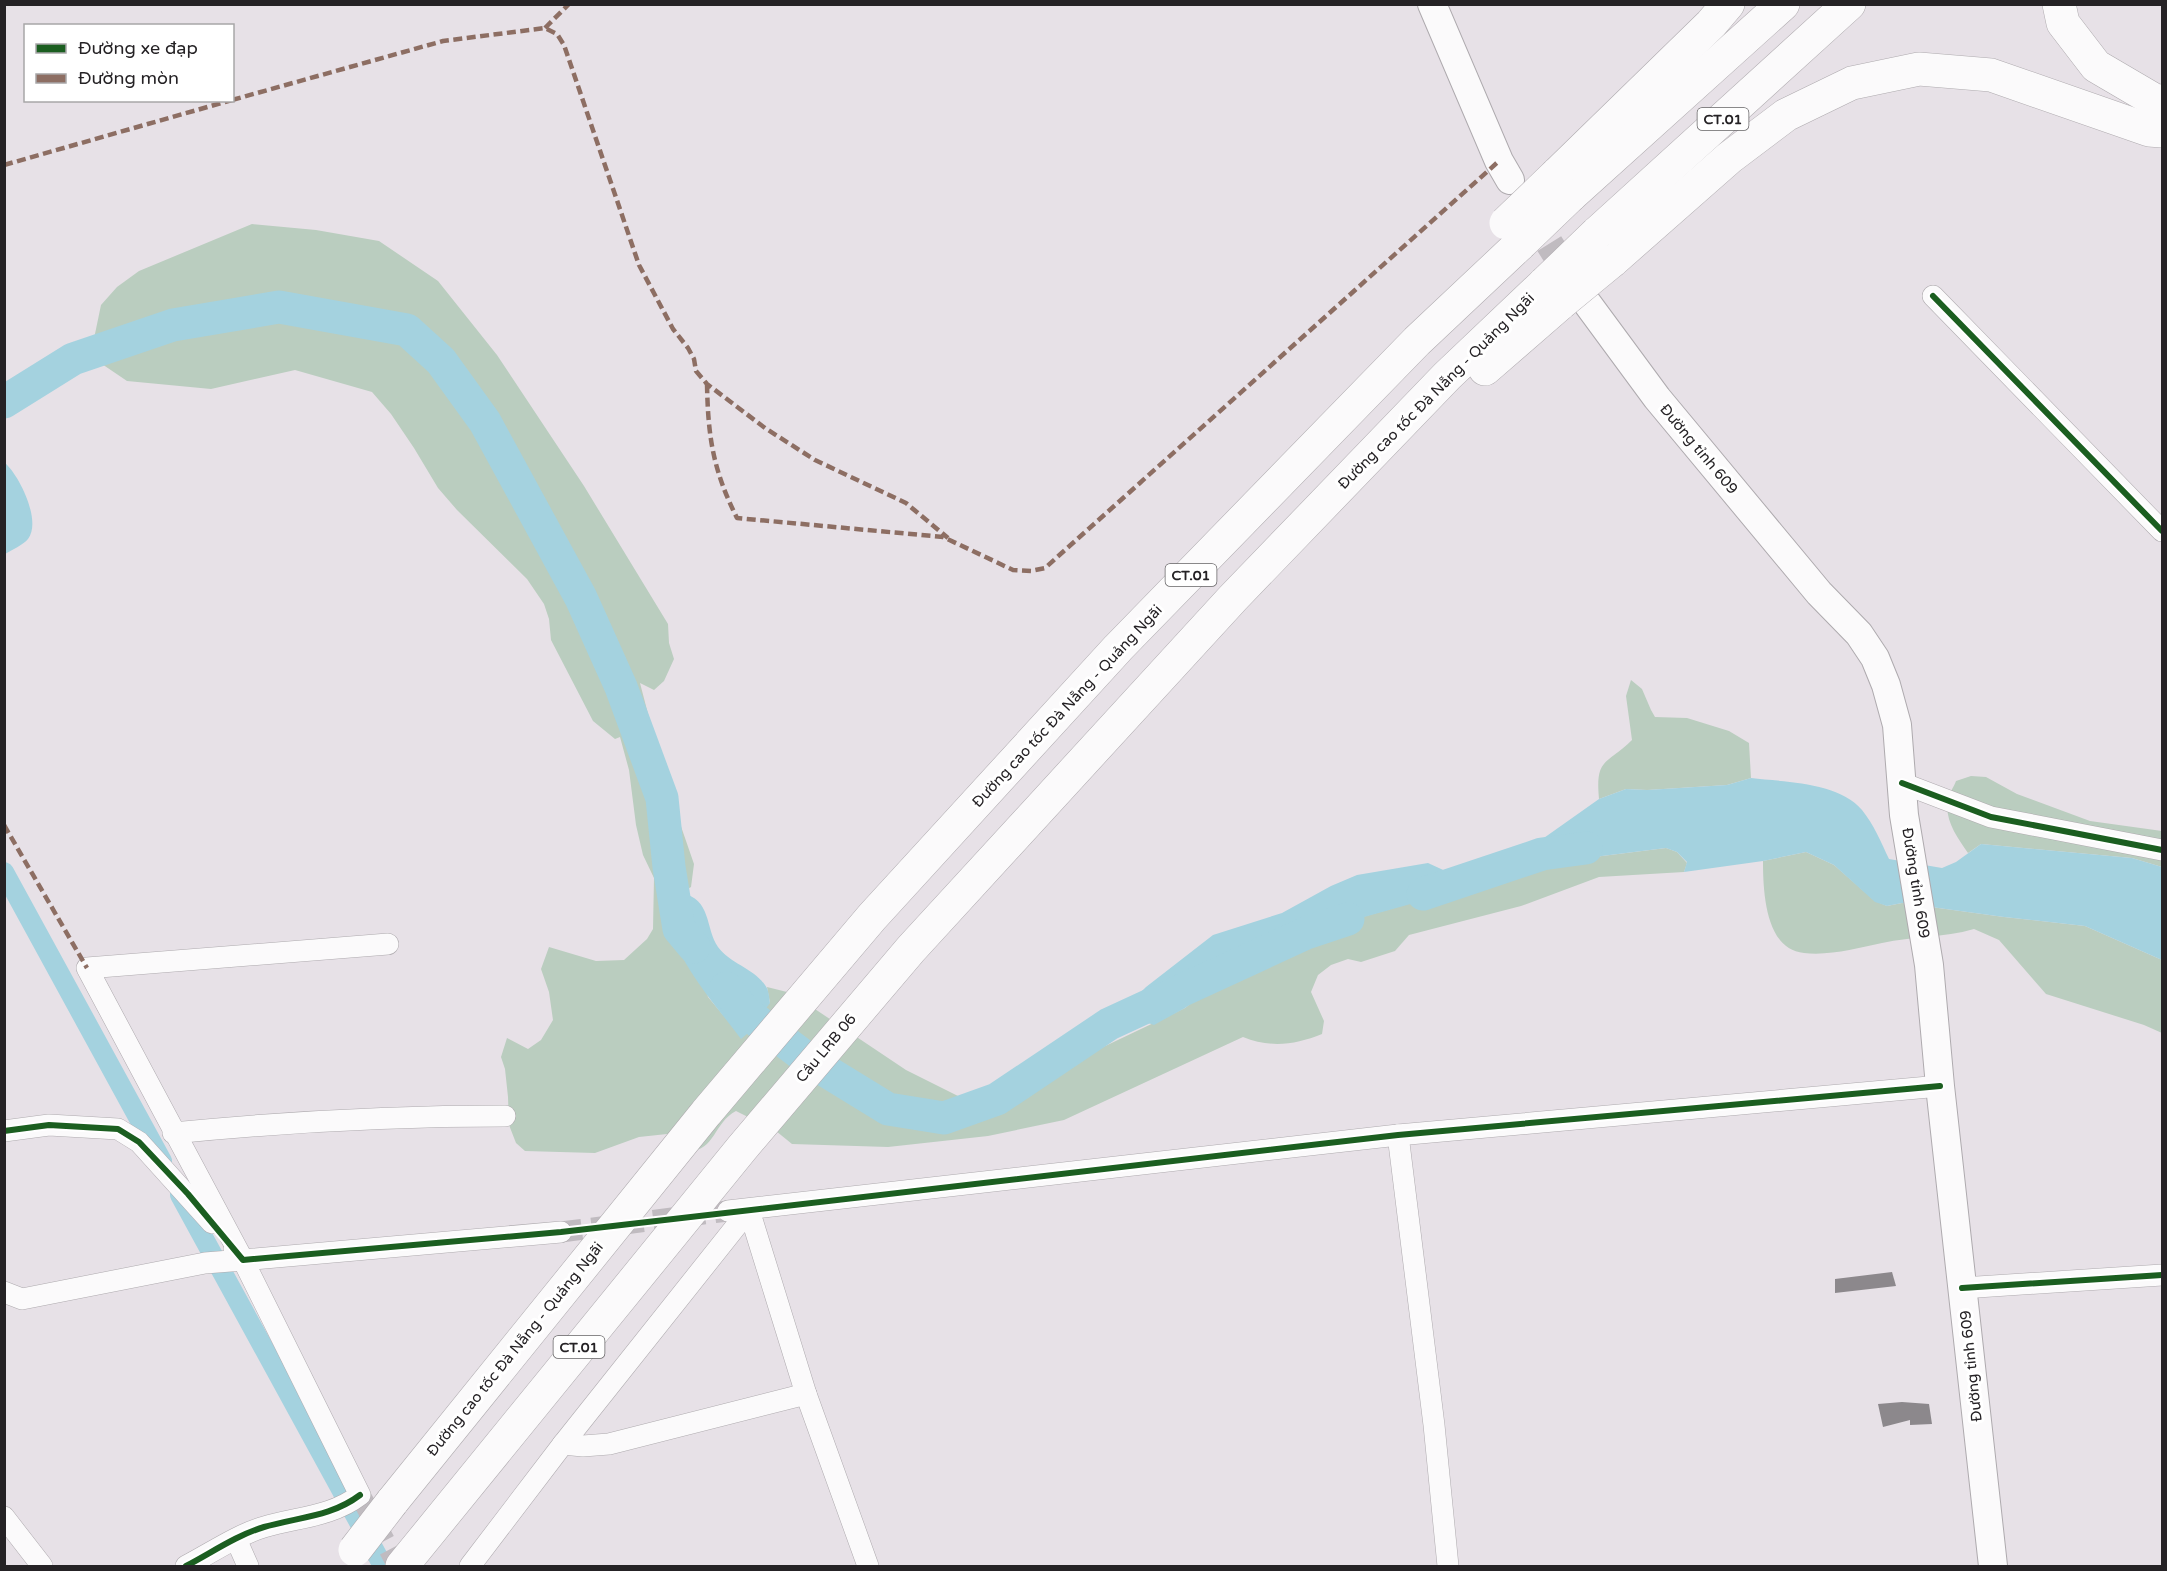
<svg xmlns="http://www.w3.org/2000/svg" width="2167" height="1571" font-family="'Varela Round',sans-serif">
  <style>
    .green { fill: #bacdbf }
    .water { fill: #a4d2df }
    .lines { fill: none; stroke-linecap: round; stroke-linejoin: round }
    .canal { stroke: #a4d2df; stroke-width: 20 }
    .river { stroke: #a4d2df; stroke-width: 33 }
    .building { fill: #8c888c }
    .street-tunnel { stroke: #c0bbc0; stroke-width: 21; stroke-dasharray: 21 10; stroke-linecap: butt }
    .secondary-tunnel { stroke: #c0bbc0; stroke-width: 28; stroke-dasharray: 28 14; stroke-linecap: butt }
    .street-casing { stroke: #aeaaae; stroke-width: 22 }
    .secondary-casing { stroke: #aeaaae; stroke-width: 30 }
    .highway-casing { stroke: #aeaaae; stroke-width: 34 }
    .street { stroke: #fbfafb; stroke-width: 21 }
    .secondary { stroke: #fbfafb; stroke-width: 28 }
    .highway { stroke: #fbfafb; stroke-width: 33 }
    .highway-bridge-casing { stroke: #aeaaae; stroke-width: 34; stroke-linecap: butt }
    .highway-bridge { stroke: #fbfafb; stroke-width: 33 }
    .quiet { stroke: #8d6e63; stroke-width: 4.5; stroke-dasharray: 9 4.5; stroke-linecap: butt }
    .cycleway-casing { stroke: #fff; stroke-width: 10 }
    .cycleway { stroke: #1b5e20; stroke-width: 6 }
    .labels { text-anchor: middle; stroke-width: 6; stroke-linejoin: round; paint-order: stroke }
    .shield { fill: #fff; stroke: #666466; stroke-width: 1.5 }
    .shield-label { font-size: 14px; font-weight: bold; fill: #252225 }
    .street-label { font-size: 15px; fill: #252225; stroke: #fff }
  </style>
  <rect width="100%" height="100%" fill="#e7e1e7"/>
  <g class="green">
    <path d="M252,224L316,230L379,241L438,281L497,355L584,486L668,624L669,643L674,659L664,681L654,690L640,683L666,783L694,864L691,887L681,893L708,997L723,1015L770,1003L767,987L791,993L906,1070L958,1096L997,1099L970,1116L1078,1059L1185,1008L1265,945L1554,862L1666,848L1677,852L1687,863L1684,872L1599,877L1521,906L1409,935L1395,951L1361,962L1348,959L1331,965L1318,975L1311,992L1324,1021L1322,1034C1295,1045 1270,1048 1243,1037L1064,1120L988,1136L888,1147L792,1144L776,1131L736,1111C714,1122 715,1151 689,1151L684,1143L667,1134L639,1137L595,1153L525,1151L516,1143L509,1125L508,1097L505,1069L501,1057L507,1038L528,1049L541,1040L553,1020L549,992L541,969L549,947L596,961L624,960L647,939L653,929L654,878L643,855L636,825L629,770L620,737L615,739L593,721L551,640L549,619L544,604L527,579L457,510L438,488L414,448L391,414L372,392L295,370L211,389L127,381L96,360L91,353L101,305L117,287L139,271Z"/>
    <path d="M1631,680L1642,689L1651,710L1655,717L1687,718L1729,731L1749,743L1751,778L1727,785L1647,790L1626,789L1599,799C1595,757 1607,765 1632,740L1626,696Z"/>
    <path d="M1971,776L1986,777L2017,794L2090,821L2162,831V867L2132,858L1981,844L1968,853C1957,837 1944,820 1948,799C1949,793 1954,787 1956,781Z"/>
    <path d="M1806,852L1834,865L1875,901L1887,906L1902,903L2004,917L2085,926L2162,960V1033L2144,1025L2046,994L1999,940L1974,929C1943,938 1913,936 1882,943C1857,948 1830,956 1804,953C1765,950 1763,890 1763,861Z"/>
  </g>
  <g class="water">
    <path d="M5,463C19,475 42,521 28,539C23,545 12,550 5,554Z"/>
    <path d="M1751,778C1784,782 1839,782 1862,810C1874,825 1881,842 1889,859L1942,868L1956,862L1981,844L2132,858L2162,867V960L2085,926L2004,917L1902,903L1887,906L1875,902L1834,865L1806,852L1763,861L1684,872L1687,862L1677,852L1666,848L1554,862L1542,854L1541,840L1599,799L1626,789L1647,790L1727,785Z"/>
    <polygon points="1428,863 1465,880 1471,887 1265,945 1185,1008 1154,1025 1128,1016 1129,1004 1146,987 1213,935 1282,913 1331,886 1357,875"/>
    <path d="M681,893C712,899 705,928 718,947C731,964 753,968 765,985C769,990 769,997 770,1003L748,1033L741,1039C721,1011 669,955 672,920C673,911 677,901 681,893Z"/>
  </g>
  <g class="lines">
    <g class="canal">
      <polyline points="4,872 162,1161"/>
      <polyline points="180,1195 383,1566"/>
    </g>
    <g class="river">
      <polyline points="4,402 73,359 173,325 279,307 407,330 441,361 485,422 581,598 621,687 662,798 669,867 679,929 694,947"/>
      <polyline points="1423,894 1542,854 1586,848"/>
      <polyline points="726,988 745,1012 813,1063 888,1109 944,1118 997,1099 1109,1024 1306,933 1348,919"/>
    </g>
  </g>
  <g class="building">
    <polygon points="1892,1272 1896,1286 1835,1293 1835,1279"/>
    <polygon points="1902,1402 1929,1404 1932,1424 1910,1425 1910,1420 1883,1427 1878,1404"/>
  </g>
  <g class="lines">
    <g class="street-tunnel">
      <polyline points="561,1232 728,1211"/>
      <polyline points="360,1495 398,1566"/>
    </g>
    <polyline class="secondary-tunnel" points="1527,208 1574,283"/>
    <g class="street-casing">
      <g id="street">
        <polyline points="1933,296 2162,531"/>
        <polyline points="1902,783 1991,817 2162,850"/>
        <polyline points="4,1131 49,1125 118,1129 139,1142 212,1223"/>
        <path d="M173,1133C284,1122 394,1116 505,1116"/>
        <polyline points="1398,1135 1434,1425 1448,1566"/>
        <polyline points="749,1210 806,1394 868,1566"/>
        <polyline points="728,1211 1398,1135 1940,1086"/>
        <polyline points="234,1249 243,1260 561,1232"/>
        <polyline points="1962,1288 2162,1275"/>
        <polyline points="4,1292 22,1299 205,1263 243,1260"/>
        <polyline points="563,1444 583,1446 609,1444 806,1394"/>
        <polyline points="4,1517 42,1566"/>
        <polyline points="236,1539 248,1566"/>
        <path d="M186,1566C211,1553 237,1535 264,1527C298,1517 331,1517 360,1495L243,1260L87,968L388,944"/>
        <polyline points="470,1566 563,1444 749,1210"/>
      </g>
    </g>
    <g class="secondary-casing">
      <g id="secondary">
        <polyline points="1432,4 1499,161 1510,180"/>
        <polyline points="1587,303 1657,398 1819,593 1859,634 1875,658 1886,685 1897,725 1904,815 1929,965 1940,1086 1993,1566"/>
      </g>
    </g>
    <g class="highway-casing">
      <g id="highway">
        <polyline points="2059,4 2063,23 2096,66 2154,100 2162,101"/>
        <polyline points="1557,174 1711,24 1728,4"/>
        <polyline points="1570,196 1783,4"/>
        <polyline points="1597,233 1849,4"/>
        <polyline points="1612,261 1729,158 1786,115 1852,83 1919,69 1991,75 2149,130 2162,131"/>
        <polyline points="1485,369 1561,303"/>
        <polyline points="392,1502 706,1113 872,917 1118,648 1417,341 1520,244"/>
        <polyline points="402,1566 742,1148 911,949 1233,598 1447,376 1545,283"/>
      </g>
    </g>
    <use href="#street" class="street"/>
    <use href="#secondary" class="secondary"/>
    <use href="#highway" class="highway"/>
    <g class="highway-bridge-casing">
      <g id="highway-bridge">
        <polyline points="1506,223 1557,174"/>
        <polyline points="1520,244 1570,196"/>
        <polyline points="1545,283 1597,233"/>
        <polyline points="1561,303 1612,261"/>
        <polyline points="355,1550 392,1502"/>
      </g>
    </g>
    <use href="#highway-bridge" class="highway-bridge"/>
    <g class="quiet">
      <polyline points="545,28 569,4"/>
      <polyline points="232,100 443,41 545,28 557,34 564,45 639,265 673,329 688,348 694,359 696,371 707,384 765,428 815,460 906,503 948,538"/>
      <polyline points="4,165 232,100"/>
      <path d="M707,384C708,437 713,470 737,518L943,537L1013,570L1031,571L1045,568L1499,161"/>
      <polyline points="4,825 87,968"/>
    </g>
    <g class="cycleway-casing">
      <g id="cycleway">
        <polyline points="1933,296 2162,531"/>
        <polyline points="1902,783 1991,817 2162,850"/>
        <polyline points="4,1131 49,1125 118,1129 139,1142 188,1194 243,1260 561,1232 1398,1135 1940,1086"/>
        <polyline points="1962,1288 2162,1275"/>
        <path d="M186,1566C211,1553 237,1535 264,1527C298,1517 331,1517 360,1495"/>
      </g>
    </g>
    <use href="#cycleway" class="cycleway"/>
  </g>
  <g class="labels">
    <g class="shield">
      <rect x="1697.5" y="108" width="51" height="22" rx="4.5"/>
      <rect x="1165.5" y="564" width="51" height="22" rx="4.5"/>
      <rect x="553.5" y="1336" width="51" height="22" rx="4.5"/>
    </g>
    <g class="shield-label">
      <text x="1723" y="124">CT.01</text>
      <text x="1191" y="580">CT.01</text>
      <text x="579" y="1352">CT.01</text>
    </g>
    <g class="street-label">
      <text transform="translate(1436 391) rotate(-45)" y="5">Đường cao tốc Đà Nẵng - Quảng Ngãi</text>
      <text transform="translate(1699 449) rotate(50)" y="5">Đường tỉnh 609</text>
      <text transform="translate(1067 706) rotate(-47)" y="5">Đường cao tốc Đà Nẵng - Quảng Ngãi</text>
      <text transform="translate(1916 883) rotate(81)" y="5">Đường tỉnh 609</text>
      <text transform="translate(826 1048) rotate(-50)" y="5">Cầu LRB 06</text>
      <text transform="translate(515 1349) rotate(-51)" y="5">Đường cao tốc Đà Nẵng - Quảng Ngãi</text>
      <text transform="translate(1971 1366) rotate(-96)" y="5">Đường tỉnh 609</text>
    </g>
  </g>
  <rect width="2167" height="1571" fill="none" stroke="#252225" stroke-width="12"/>
  <rect x="24" y="24" width="210" height="78" fill="#ffffff" stroke="#a8a7a8" stroke-width="1.5"/>
  <rect x="36" y="44" width="30" height="9" fill="#1b5e20" stroke="#a8a7a8" stroke-width="1.5"/>
  <text x="78" y="54" font-size="18" fill="#252225">Đường xe đạp</text>
  <rect x="36" y="74" width="30" height="9" fill="#8d6e63" stroke="#a8a7a8" stroke-width="1.5"/>
  <text x="78" y="84" font-size="18" fill="#252225">Đường mòn</text>
</svg>
